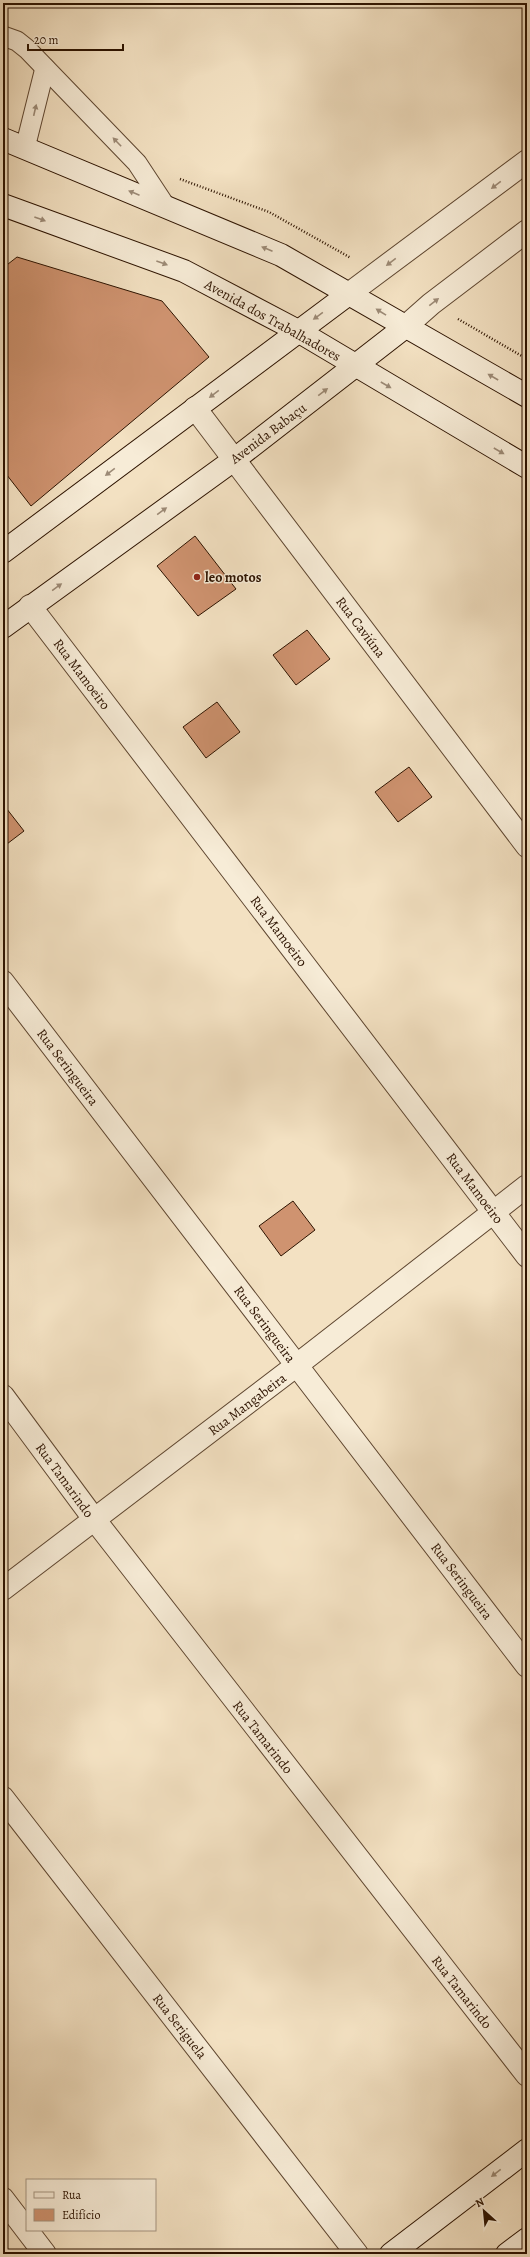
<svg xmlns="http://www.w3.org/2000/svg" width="530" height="2257" font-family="Alegreya,serif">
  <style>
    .building { fill: #cf9370; stroke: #2d1300 }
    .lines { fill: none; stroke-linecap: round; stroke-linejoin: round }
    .lane-casing { stroke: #5e4630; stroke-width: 21 }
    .street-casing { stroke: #5e4630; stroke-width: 24 }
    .secondary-casing { stroke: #2d1300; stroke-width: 24 }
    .path { stroke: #2d1300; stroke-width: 2.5; stroke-dasharray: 1 2; stroke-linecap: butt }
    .lane { stroke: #f7ecd7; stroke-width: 19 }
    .street { stroke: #f7ecd7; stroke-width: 22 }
    .secondary { stroke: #f7ecd7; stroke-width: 22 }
    .oneway { fill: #9c8a76 }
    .poi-dot { fill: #8f2418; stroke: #f7ecd7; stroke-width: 1.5 }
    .labels { text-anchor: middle; stroke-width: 3; stroke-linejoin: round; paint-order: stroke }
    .street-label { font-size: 14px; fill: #2d1300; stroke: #f7ecd7 }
    .poi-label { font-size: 14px; font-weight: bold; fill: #2d1300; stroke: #f7ecd7; text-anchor: start }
  </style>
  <rect width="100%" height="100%" fill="#f3e1c2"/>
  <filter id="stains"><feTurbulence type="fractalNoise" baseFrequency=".005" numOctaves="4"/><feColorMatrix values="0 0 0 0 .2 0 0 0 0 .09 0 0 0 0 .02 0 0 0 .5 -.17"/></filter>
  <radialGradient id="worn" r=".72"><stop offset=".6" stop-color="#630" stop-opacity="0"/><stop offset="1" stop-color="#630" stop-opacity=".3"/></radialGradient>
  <g class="building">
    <polygon points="17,257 162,301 209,357 31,506 3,470 3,268"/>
    <polygon points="195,536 236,589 198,616 157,566"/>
    <polygon points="307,630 330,659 296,685 273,655"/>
    <polygon points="217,702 240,732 206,758 183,727"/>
    <polygon points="409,767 432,797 398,822 375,792"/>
    <polygon points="3,804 24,831 3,847"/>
    <polygon points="293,1201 315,1230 281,1256 259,1226"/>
  </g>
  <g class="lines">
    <g class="lane-casing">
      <g id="lane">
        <polyline points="3,36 17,41 27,49 137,163 166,207"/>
        <polyline points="25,148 45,68"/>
      </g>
    </g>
    <g class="street-casing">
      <g id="street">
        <polyline points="350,293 527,161"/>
        <polyline points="405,327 431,304 527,231"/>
        <polyline points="195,408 527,846"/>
        <polyline points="30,606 527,1256"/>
        <polyline points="3,982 527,1666"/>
        <polyline points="3,1396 94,1519 527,2075"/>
        <polyline points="3,1589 297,1365 527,1186"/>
        <polyline points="3,1798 357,2254"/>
        <polyline points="3,2199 45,2254"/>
      </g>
    </g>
    <g class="secondary-casing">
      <g id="secondary">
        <polyline points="3,139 281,255 527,396"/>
        <polyline points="3,205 184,271 298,331 527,467"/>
        <polyline points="3,552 350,293"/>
        <polyline points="3,627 235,459 405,327"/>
        <polyline points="391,2254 527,2150"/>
        <polyline points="507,2254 527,2239"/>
      </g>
    </g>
    <g class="path">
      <polyline points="180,179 269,212 351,258"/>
      <polyline points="458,319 527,359"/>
    </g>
    <use href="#lane" class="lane"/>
    <use href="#street" class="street"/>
    <use href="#secondary" class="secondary"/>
  </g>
  <defs><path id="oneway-solid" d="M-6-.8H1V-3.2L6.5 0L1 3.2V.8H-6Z"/></defs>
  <g class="oneway">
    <use href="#oneway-solid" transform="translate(35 110) rotate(-77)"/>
    <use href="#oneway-solid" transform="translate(117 142) rotate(-134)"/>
    <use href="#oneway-solid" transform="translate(496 185) rotate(143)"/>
    <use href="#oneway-solid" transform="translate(134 193) rotate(-157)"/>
    <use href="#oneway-solid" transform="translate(40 219) rotate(20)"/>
    <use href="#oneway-solid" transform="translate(267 249) rotate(-157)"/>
    <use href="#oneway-solid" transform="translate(391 262) rotate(143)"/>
    <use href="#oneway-solid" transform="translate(162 263) rotate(20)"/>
    <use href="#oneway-solid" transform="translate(434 302) rotate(-38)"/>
    <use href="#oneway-solid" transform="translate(381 312) rotate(-148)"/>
    <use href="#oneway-solid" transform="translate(318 316) rotate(144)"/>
    <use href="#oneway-solid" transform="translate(493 377) rotate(-150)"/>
    <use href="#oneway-solid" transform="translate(386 385) rotate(30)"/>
    <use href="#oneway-solid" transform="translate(323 392) rotate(-37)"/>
    <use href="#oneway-solid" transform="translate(214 394) rotate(143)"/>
    <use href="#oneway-solid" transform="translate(499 451) rotate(30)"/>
    <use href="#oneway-solid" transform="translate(110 472) rotate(143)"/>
    <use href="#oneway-solid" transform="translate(162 511) rotate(-36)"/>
    <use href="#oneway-solid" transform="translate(57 587) rotate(-36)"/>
    <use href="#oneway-solid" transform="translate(496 2173) rotate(142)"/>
  </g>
  <circle class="poi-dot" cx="197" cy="577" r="4"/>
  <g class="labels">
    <g class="street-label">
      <text transform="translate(273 320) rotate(29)" y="5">Avenida dos Trabalhadores</text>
      <text transform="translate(268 433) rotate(-37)" y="5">Avenida Babaçu</text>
      <text transform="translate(361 627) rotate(53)" y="5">Rua Caviúna</text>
      <text transform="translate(82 674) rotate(53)" y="5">Rua Mamoeiro</text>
      <text transform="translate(279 931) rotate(53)" y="5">Rua Mamoeiro</text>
      <text transform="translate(68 1067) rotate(53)" y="5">Rua Seringueira</text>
      <text transform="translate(475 1188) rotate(53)" y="5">Rua Mamoeiro</text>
      <text transform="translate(265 1324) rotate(53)" y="5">Rua Seringueira</text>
      <text transform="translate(247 1404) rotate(-37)" y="5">Rua Mangabeira</text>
      <text transform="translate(65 1480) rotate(54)" y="5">Rua Tamarindo</text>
      <text transform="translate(462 1581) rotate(53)" y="5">Rua Seringueira</text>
      <text transform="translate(263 1737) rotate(52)" y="5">Rua Tamarindo</text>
      <text transform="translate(462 1992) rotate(52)" y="5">Rua Tamarindo</text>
      <text transform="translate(180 2026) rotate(52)" y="5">Rua Seriguela</text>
    </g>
    <g class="poi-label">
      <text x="205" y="582">leo motos</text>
    </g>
  </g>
  <rect width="530" height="2257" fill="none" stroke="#f3e1c2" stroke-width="16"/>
  <rect x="4" y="4" width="522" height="2249" fill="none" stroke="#2d1300" stroke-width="2"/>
  <rect x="8" y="8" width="514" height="2241" fill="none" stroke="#2d1300"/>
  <rect x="26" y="2179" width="130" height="52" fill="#f7ecd7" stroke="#a69581"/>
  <rect x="34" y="2192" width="20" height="6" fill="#f7ecd7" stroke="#a69581"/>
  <text x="62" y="2199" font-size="12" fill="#2d1300">Rua</text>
  <rect x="34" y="2209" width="20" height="12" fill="#cf9370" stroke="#a69581"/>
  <text x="62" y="2219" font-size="12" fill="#2d1300">Edifício</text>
  <g transform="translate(484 2211) rotate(333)" stroke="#f7ecd7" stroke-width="3" paint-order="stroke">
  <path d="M0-3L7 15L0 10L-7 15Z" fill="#2d1300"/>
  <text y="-6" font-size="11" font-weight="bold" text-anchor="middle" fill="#2d1300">N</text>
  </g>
  <path d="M28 44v6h95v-6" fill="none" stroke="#2d1300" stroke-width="2"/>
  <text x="34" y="44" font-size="12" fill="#2d1300" stroke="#f7ecd7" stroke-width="3" paint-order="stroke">20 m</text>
  <rect width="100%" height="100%" filter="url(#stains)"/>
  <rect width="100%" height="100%" fill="url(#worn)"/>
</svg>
